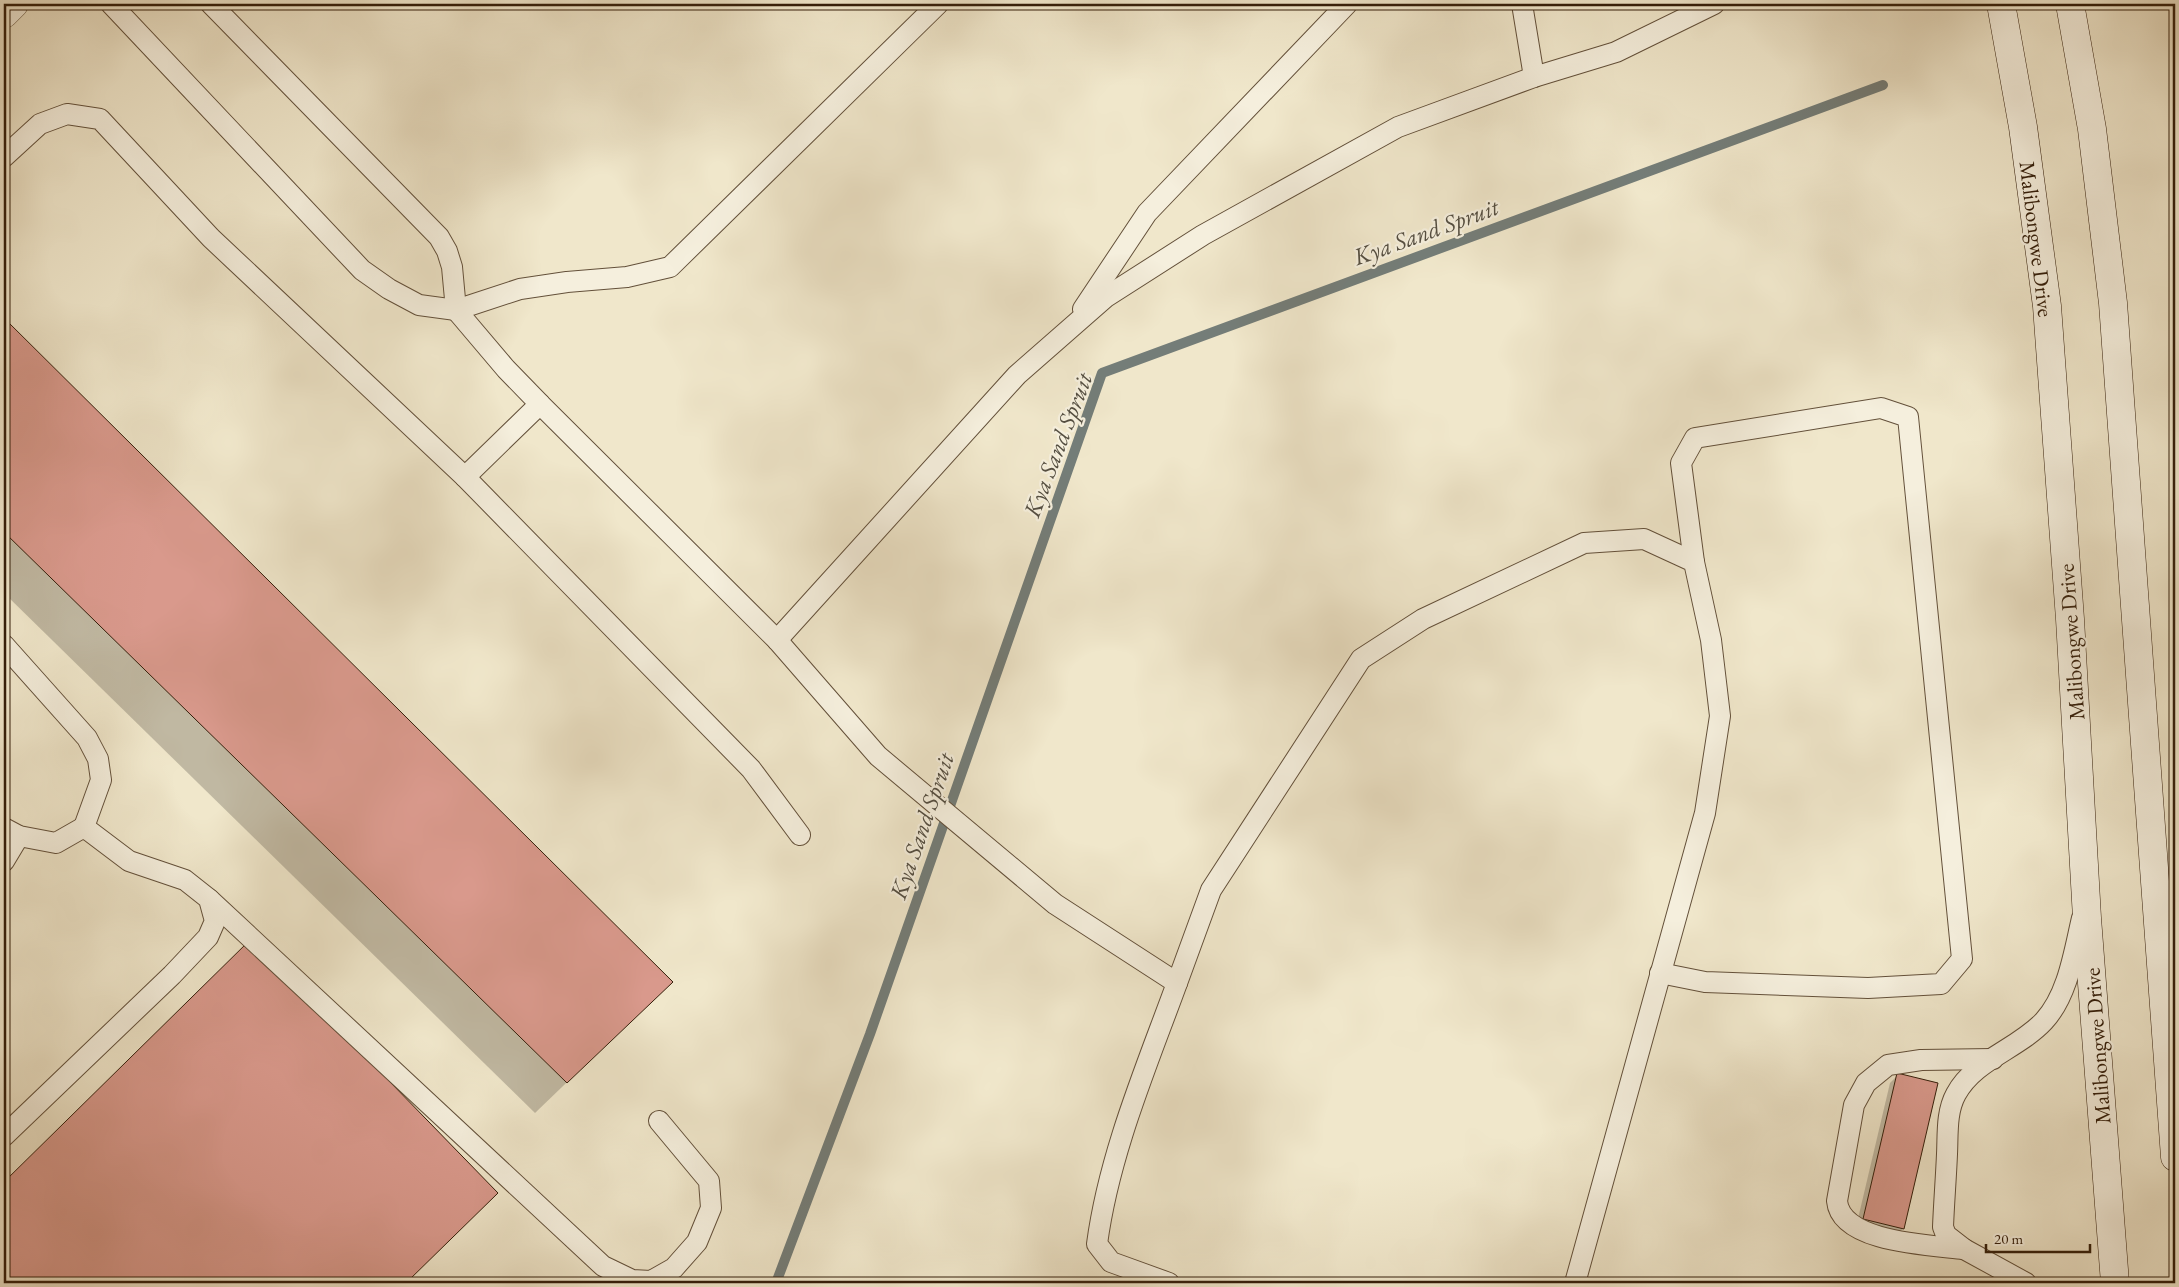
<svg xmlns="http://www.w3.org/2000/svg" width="2179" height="1287" font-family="'EB Garamond',serif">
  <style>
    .shadow { fill: #0003 }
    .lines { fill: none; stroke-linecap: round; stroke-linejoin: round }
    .stream { stroke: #747d78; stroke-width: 10 }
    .building { fill: #d9998c; stroke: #341e0a }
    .lane-casing { stroke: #63503a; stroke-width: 22 }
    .street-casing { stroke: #63503a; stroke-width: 29 }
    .secondary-casing { stroke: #341e0a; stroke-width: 29 }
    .lane { stroke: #f5efdd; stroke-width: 20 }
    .street { stroke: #f5efdd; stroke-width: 28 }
    .secondary { stroke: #f5efdd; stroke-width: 28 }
    .labels { text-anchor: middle; stroke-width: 4.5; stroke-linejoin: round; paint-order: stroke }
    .street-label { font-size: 22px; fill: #341e0a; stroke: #f5efdd }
    .water-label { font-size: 24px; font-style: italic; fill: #544e41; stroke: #f5efdd }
  </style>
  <rect width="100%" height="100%" fill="#f0e7cb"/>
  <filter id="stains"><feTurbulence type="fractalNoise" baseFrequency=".004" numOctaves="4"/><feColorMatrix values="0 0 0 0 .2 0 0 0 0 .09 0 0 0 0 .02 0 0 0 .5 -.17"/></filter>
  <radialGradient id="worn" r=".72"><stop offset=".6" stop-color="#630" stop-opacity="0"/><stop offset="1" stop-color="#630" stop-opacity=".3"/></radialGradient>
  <g class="shadow">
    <polygon points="4,320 671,982 535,1113 4,593"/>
    <polygon points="251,941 465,1224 405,1283 4,1283 4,1184"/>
    <polygon points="1898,1075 1903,1229 1895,1236 1856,1227 1890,1083"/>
  </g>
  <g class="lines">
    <polyline class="stream" points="776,1283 870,1034 1102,373 1883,85"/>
  </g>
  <g class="building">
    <polygon points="4,318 673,982 567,1083 4,532"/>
    <polygon points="251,939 498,1193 406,1283 4,1283 4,1182"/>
    <polygon points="1897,1073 1938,1083 1904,1229 1863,1219"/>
  </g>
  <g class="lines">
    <g class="lane-casing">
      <g id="lane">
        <polyline points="111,4 362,270 389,289 419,305 456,310 520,289 567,282 627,277 670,267 938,4"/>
        <polyline points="211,4 439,237 447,251 452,267 456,310 506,369 540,404 465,477 751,769 800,835"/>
        <polyline points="1522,4 1534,77"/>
        <polyline points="4,157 40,124 67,114 100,119 211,238 465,477"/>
        <polyline points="1083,309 1147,213 1347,4"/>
        <path d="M540,404L777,640L878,756L1055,904L1177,983C1146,1068 1109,1154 1097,1244L1111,1262L1169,1283"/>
        <polyline points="777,640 1017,375 1106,297 1203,235 1398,127 1534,77 1616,52 1714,4"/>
        <polyline points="4,645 87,738 98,759 101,780 84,827"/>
        <polyline points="4,828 19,836 56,843 84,827 129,861 185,880 209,899 215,921 208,937 172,975 4,1136"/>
        <polyline points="4,861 19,836"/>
        <polyline points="209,899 603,1266 632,1280 651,1281 674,1268 697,1242 711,1208 709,1181 659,1121"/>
        <polyline points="1660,973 1705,982 1868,988 1941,984 1962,959 1908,417 1881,408 1695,438 1681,463 1694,562"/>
        <polyline points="1177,983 1211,890 1361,659 1423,619 1584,543 1644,539 1694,562 1711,640 1720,716 1705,813 1575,1283"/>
        <path d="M1964,1249C1931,1245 1841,1243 1837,1201L1854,1105L1866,1083L1888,1065L1921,1060L1993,1059"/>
        <path d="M2026,1283L1964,1249L1946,1235L1943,1227C1944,1202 1946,1178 1947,1154C1948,1135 1946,1112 1956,1094C1974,1060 2018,1049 2044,1021C2068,995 2074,952 2082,918"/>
      </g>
    </g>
    <g class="street-casing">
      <polyline id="street" points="4,14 14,4"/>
    </g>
    <g class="secondary-casing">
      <g id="secondary">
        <polyline points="2001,4 2023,127 2047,306 2070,619 2087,918 2115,1283"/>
        <polyline points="2070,4 2092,129 2113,303 2175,1157"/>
      </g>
    </g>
    <use href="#lane" class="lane"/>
    <use href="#street" class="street"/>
    <use href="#secondary" class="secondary"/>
  </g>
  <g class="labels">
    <g class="street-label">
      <text transform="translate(2037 239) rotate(83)" y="8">Malibongwe Drive</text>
      <text transform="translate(2071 642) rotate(-94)" y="8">Malibongwe Drive</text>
      <text transform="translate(2097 1046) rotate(-94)" y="8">Malibongwe Drive</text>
    </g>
    <g class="water-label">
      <text transform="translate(1426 232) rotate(-20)" y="8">Kya Sand Spruit</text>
      <text transform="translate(1058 445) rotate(-69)" y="8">Kya Sand Spruit</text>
      <text transform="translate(922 826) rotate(-71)" y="8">Kya Sand Spruit</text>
    </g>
  </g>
  <rect width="2179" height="1287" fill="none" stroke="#f0e7cb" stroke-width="20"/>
  <rect x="5" y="5" width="2169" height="1277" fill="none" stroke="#341e0a" stroke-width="2.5"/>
  <rect x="10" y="10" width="2159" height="1267" fill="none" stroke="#341e0a"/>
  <path d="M1986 1244v8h104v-8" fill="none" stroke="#341e0a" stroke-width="2.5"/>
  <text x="1994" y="1244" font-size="15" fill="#341e0a" stroke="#f5efdd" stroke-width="4" paint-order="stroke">20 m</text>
  <rect width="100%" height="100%" filter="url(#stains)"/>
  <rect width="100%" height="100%" fill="url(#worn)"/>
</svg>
